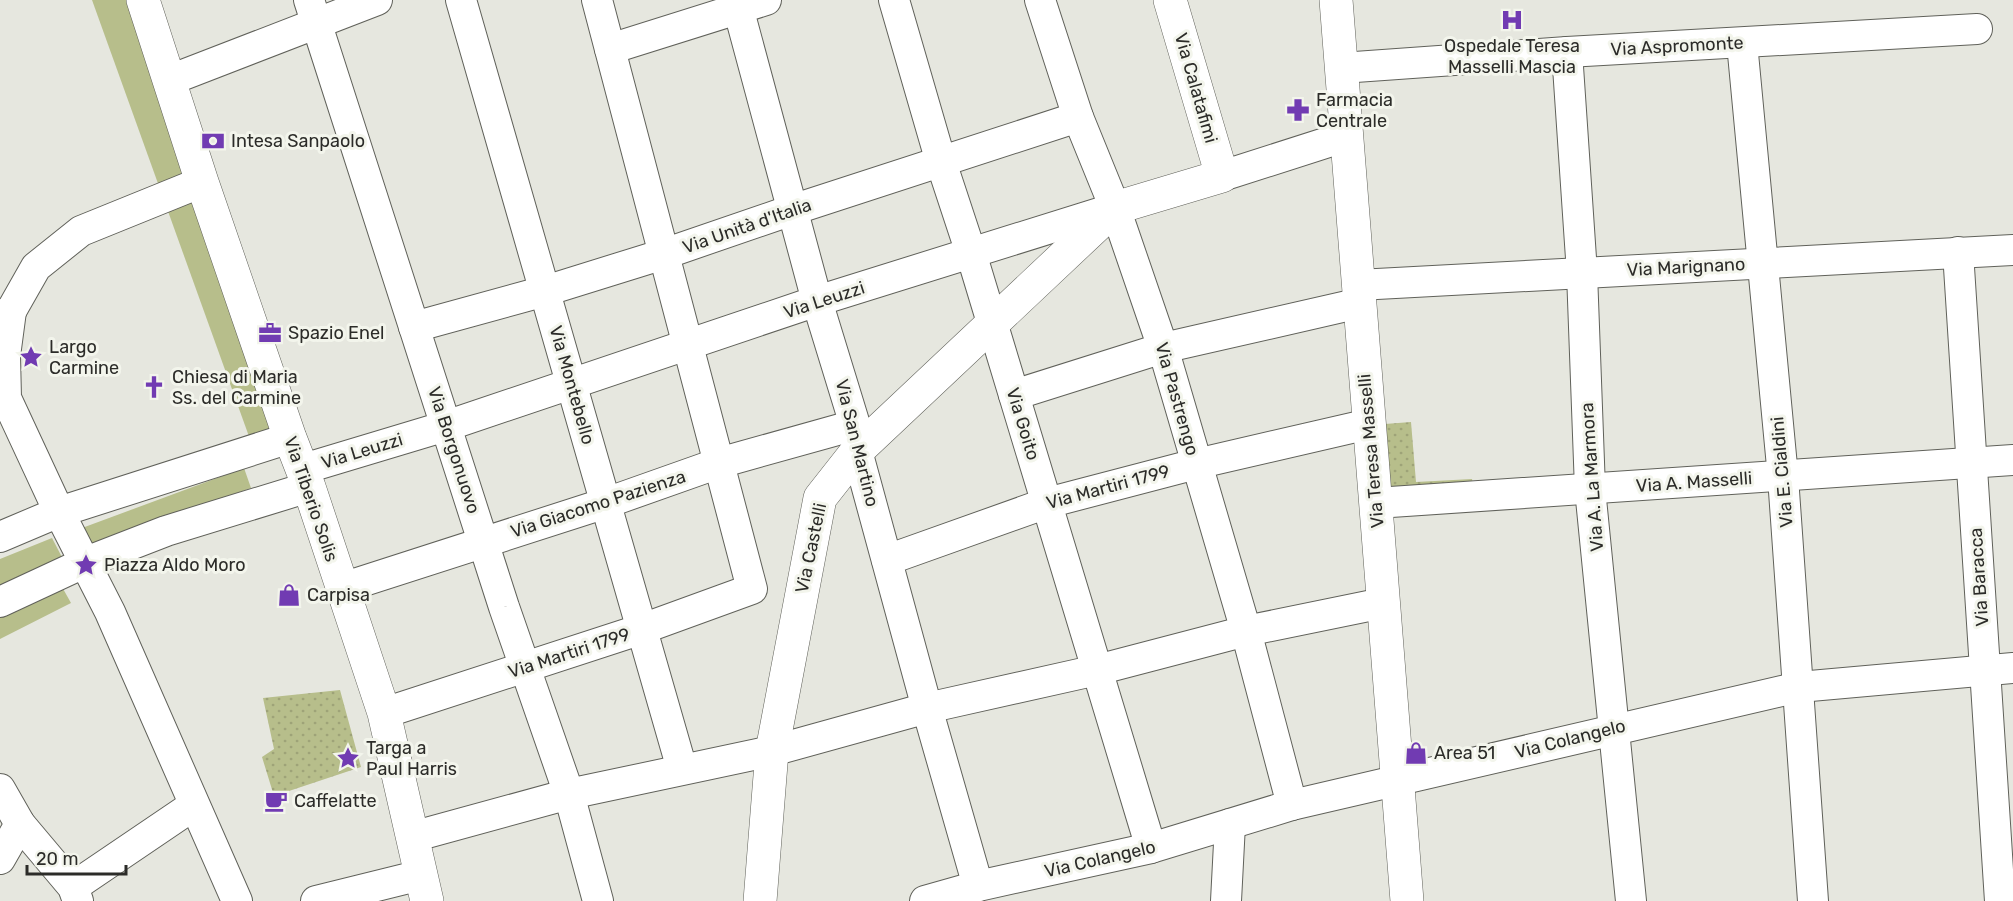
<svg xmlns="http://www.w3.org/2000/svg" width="2013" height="901" font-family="Rubik,sans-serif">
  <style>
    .grass { fill: url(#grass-dots) }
    .garden { fill: #b7be8b }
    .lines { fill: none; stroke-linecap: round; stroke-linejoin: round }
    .street-casing { stroke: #60615a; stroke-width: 32 }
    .secondary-casing { stroke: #60615a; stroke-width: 34 }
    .street { stroke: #fff; stroke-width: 30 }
    .secondary { stroke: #fff; stroke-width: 33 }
    .labels { text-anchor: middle; stroke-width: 6; stroke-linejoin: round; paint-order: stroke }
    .poi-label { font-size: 18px; fill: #2c2c29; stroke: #f3f5ec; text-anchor: start }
    .street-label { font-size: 18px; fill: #2c2c29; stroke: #f3f5ec }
  </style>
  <defs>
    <pattern id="grass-dots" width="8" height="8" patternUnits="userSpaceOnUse" patternTransform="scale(1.5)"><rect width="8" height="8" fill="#b7be8b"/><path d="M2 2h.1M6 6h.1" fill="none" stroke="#9ea378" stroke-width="1.8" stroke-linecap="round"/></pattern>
  </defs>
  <rect width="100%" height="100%" fill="#e6e7df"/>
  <g class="grass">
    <polygon points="1411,422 1416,482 1472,479 1475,493 1390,498 1385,424"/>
    <polygon points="340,690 361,767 274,796 262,757 274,749 263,698"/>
  </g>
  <g class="garden">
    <polygon points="92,0 129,0 280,432 251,442"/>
    <polygon points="244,468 251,488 145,526 92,552 82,528"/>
    <polygon points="52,538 65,563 52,569 71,603 0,639 0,559"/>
  </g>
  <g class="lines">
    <g class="street-casing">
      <g id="street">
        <polyline points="309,0 504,607 569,794 598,901"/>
        <polyline points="461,0 682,769"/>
        <polyline points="736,0 817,301 855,425 857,451 927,708 978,886"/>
        <polyline points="894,0 941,162 971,253 1151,848"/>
        <polyline points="1040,0 1078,117 1115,208 1163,348 1246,631 1292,805"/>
        <polyline points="1742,43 1783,477 1813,901"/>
        <polyline points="610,49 766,0"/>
        <polyline points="1567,52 1582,273 1590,489 1631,901"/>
        <polyline points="1341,68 1567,52 1977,29"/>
        <polyline points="170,80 377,0"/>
        <polyline points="1222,176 1347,136"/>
        <polyline points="1958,252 2000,901"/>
        <polyline points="1358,285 2013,250"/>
        <polyline points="11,311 36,267 81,231 202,182"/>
        <polyline points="0,316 11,311 5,356 6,398 59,512 110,612 237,901"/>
        <polyline points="414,327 545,291 664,254 792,210 1078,117"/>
        <polyline points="1014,395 1163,348 1360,303"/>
        <polyline points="303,469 446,426 817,301 1115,208"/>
        <polyline points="1376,503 2013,460"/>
        <polyline points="0,537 59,512 290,438"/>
        <polyline points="887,560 1047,503 1196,464 1369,424"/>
        <polyline points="342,588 606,503 719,463 855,425"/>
        <polyline points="0,602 86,562 166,531 309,487"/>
        <polyline points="384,713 642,629 752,589 597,0"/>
        <polyline points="0,789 20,824 73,887 78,901"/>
        <polyline points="412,837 569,794 772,751 927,708 1097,670 1246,631 1383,603"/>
        <polyline points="0,859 20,824"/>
        <polyline points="73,887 194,805"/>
        <polyline points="316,901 421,875"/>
        <polyline points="925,901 978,886 1151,848 1292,805 1799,687 2013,668"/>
        <polyline points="1226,901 1230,824"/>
      </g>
    </g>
    <g class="secondary-casing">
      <g id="secondary">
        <polyline points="143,0 202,182 290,438 309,487 384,713 427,901"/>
        <polyline points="1336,0 1407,901"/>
        <polyline points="760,901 772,751 820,498 857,451 1115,208 1222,176 1170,0"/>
      </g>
    </g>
    <use href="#street" class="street"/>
    <use href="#secondary" class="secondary"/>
  </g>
  <defs>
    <g id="hospital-bare" transform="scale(1.8)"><path d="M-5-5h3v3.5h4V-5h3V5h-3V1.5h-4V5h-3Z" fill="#713bb2" stroke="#f3f5ec" stroke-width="2.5" paint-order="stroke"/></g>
    <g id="pharmacy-bare" transform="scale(1.8)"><path d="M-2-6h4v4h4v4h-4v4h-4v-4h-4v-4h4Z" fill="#713bb2" stroke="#f3f5ec" stroke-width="2.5" paint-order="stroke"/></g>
    <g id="bank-bare" transform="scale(1.8)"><path d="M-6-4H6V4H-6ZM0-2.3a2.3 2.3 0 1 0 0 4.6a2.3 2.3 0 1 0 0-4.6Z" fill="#713bb2" stroke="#f3f5ec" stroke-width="2.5" paint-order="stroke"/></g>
    <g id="office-bare" transform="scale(1.8)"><path d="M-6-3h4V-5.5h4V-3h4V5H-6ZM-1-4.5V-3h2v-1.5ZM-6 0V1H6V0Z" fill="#713bb2" stroke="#f3f5ec" stroke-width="2.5" paint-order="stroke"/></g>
    <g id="sight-bare" transform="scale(1.8)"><path d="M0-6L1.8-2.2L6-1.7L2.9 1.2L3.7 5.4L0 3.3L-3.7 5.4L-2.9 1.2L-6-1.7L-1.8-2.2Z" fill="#713bb2" stroke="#f3f5ec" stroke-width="2.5" paint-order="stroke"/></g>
    <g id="church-bare" transform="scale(1.8)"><path d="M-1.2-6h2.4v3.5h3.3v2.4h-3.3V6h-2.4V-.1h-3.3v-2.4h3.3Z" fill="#713bb2" stroke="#f3f5ec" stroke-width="2.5" paint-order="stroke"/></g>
    <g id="shop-bare" transform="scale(1.8)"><path d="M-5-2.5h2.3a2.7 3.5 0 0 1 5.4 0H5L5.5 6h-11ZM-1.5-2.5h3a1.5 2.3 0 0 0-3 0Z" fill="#713bb2" stroke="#f3f5ec" stroke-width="2.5" paint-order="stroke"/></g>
    <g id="cafe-bare" transform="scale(1.8)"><path d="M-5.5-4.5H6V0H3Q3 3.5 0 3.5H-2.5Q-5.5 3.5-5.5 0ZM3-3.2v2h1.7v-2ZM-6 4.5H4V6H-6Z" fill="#713bb2" stroke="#f3f5ec" stroke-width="2.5" paint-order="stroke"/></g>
  </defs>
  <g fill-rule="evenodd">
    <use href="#hospital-bare" x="1512" y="20"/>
    <use href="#pharmacy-bare" x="1298" y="110"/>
    <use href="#bank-bare" x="213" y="141"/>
    <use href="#office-bare" x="270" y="333"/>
    <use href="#sight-bare" x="31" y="357"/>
    <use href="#church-bare" x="154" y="387"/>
    <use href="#sight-bare" x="86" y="565"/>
    <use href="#shop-bare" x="289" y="595"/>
    <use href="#shop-bare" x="1416" y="753"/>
    <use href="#sight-bare" x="348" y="758"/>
    <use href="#cafe-bare" x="276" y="801"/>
  </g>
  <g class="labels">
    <g class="poi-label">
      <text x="1512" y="52" text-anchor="middle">Ospedale Teresa<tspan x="1512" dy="21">Masselli Mascia</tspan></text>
      <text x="1316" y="106">Farmacia<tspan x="1316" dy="21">Centrale</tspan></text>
      <text x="231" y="147">Intesa Sanpaolo</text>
      <text x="288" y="339">Spazio Enel</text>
      <text x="49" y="353">Largo<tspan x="49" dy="21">Carmine</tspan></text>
      <text x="172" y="383">Chiesa di Maria<tspan x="172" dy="21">Ss. del Carmine</tspan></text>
      <text x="104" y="571">Piazza Aldo Moro</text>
      <text x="307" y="601">Carpisa</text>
      <text x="366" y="754">Targa a<tspan x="366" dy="21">Paul Harris</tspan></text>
      <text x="1434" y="759">Area 51</text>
      <text x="294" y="807">Caffelatte</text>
    </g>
    <g class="street-label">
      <text transform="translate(1677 46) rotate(-3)" y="6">Via Aspromonte</text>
      <text transform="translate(1196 88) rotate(74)" y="6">Via Calatafimi</text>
      <text transform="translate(747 226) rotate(-19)" y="6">Via Unità d'Italia</text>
      <text transform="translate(1686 267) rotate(-3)" y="6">Via Marignano</text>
      <text transform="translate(824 300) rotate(-18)" y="6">Via Leuzzi</text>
      <text transform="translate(572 385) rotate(74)" y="6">Via Montebello</text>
      <text transform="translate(1177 399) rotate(74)" y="6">Via Pastrengo</text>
      <text transform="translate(1023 424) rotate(73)" y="6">Via Goito</text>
      <text transform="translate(857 443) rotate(76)" y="6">Via San Martino</text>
      <text transform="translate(454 450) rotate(72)" y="6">Via Borgonuovo</text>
      <text transform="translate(362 451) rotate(-17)" y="6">Via Leuzzi</text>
      <text transform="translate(1371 451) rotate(-95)" y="6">Via Teresa Masselli</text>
      <text transform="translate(1782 472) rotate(-95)" y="6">Via E. Cialdini</text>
      <text transform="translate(1592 477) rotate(-94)" y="6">Via A. La Marmora</text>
      <text transform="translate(1694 482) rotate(-4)" y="6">Via A. Masselli</text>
      <text transform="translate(1108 487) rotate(-15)" y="6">Via Martiri 1799</text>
      <text transform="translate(311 499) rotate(71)" y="6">Via Tiberio Solis</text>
      <text transform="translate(598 504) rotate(-18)" y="6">Via Giacomo Pazienza</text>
      <text transform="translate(811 548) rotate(-78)" y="6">Via Castelli</text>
      <text transform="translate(1979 577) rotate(-94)" y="6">Via Baracca</text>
      <text transform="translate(569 653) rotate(-18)" y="6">Via Martiri 1799</text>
      <text transform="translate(1570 739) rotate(-14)" y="6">Via Colangelo</text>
      <text transform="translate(1100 859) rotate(-13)" y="6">Via Colangelo</text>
    </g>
  </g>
  <path d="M27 865v9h99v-9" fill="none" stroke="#2c2c29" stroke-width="3"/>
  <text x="36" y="865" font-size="18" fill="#2c2c29" stroke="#f3f5ec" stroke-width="4.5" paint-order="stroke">20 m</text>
</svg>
